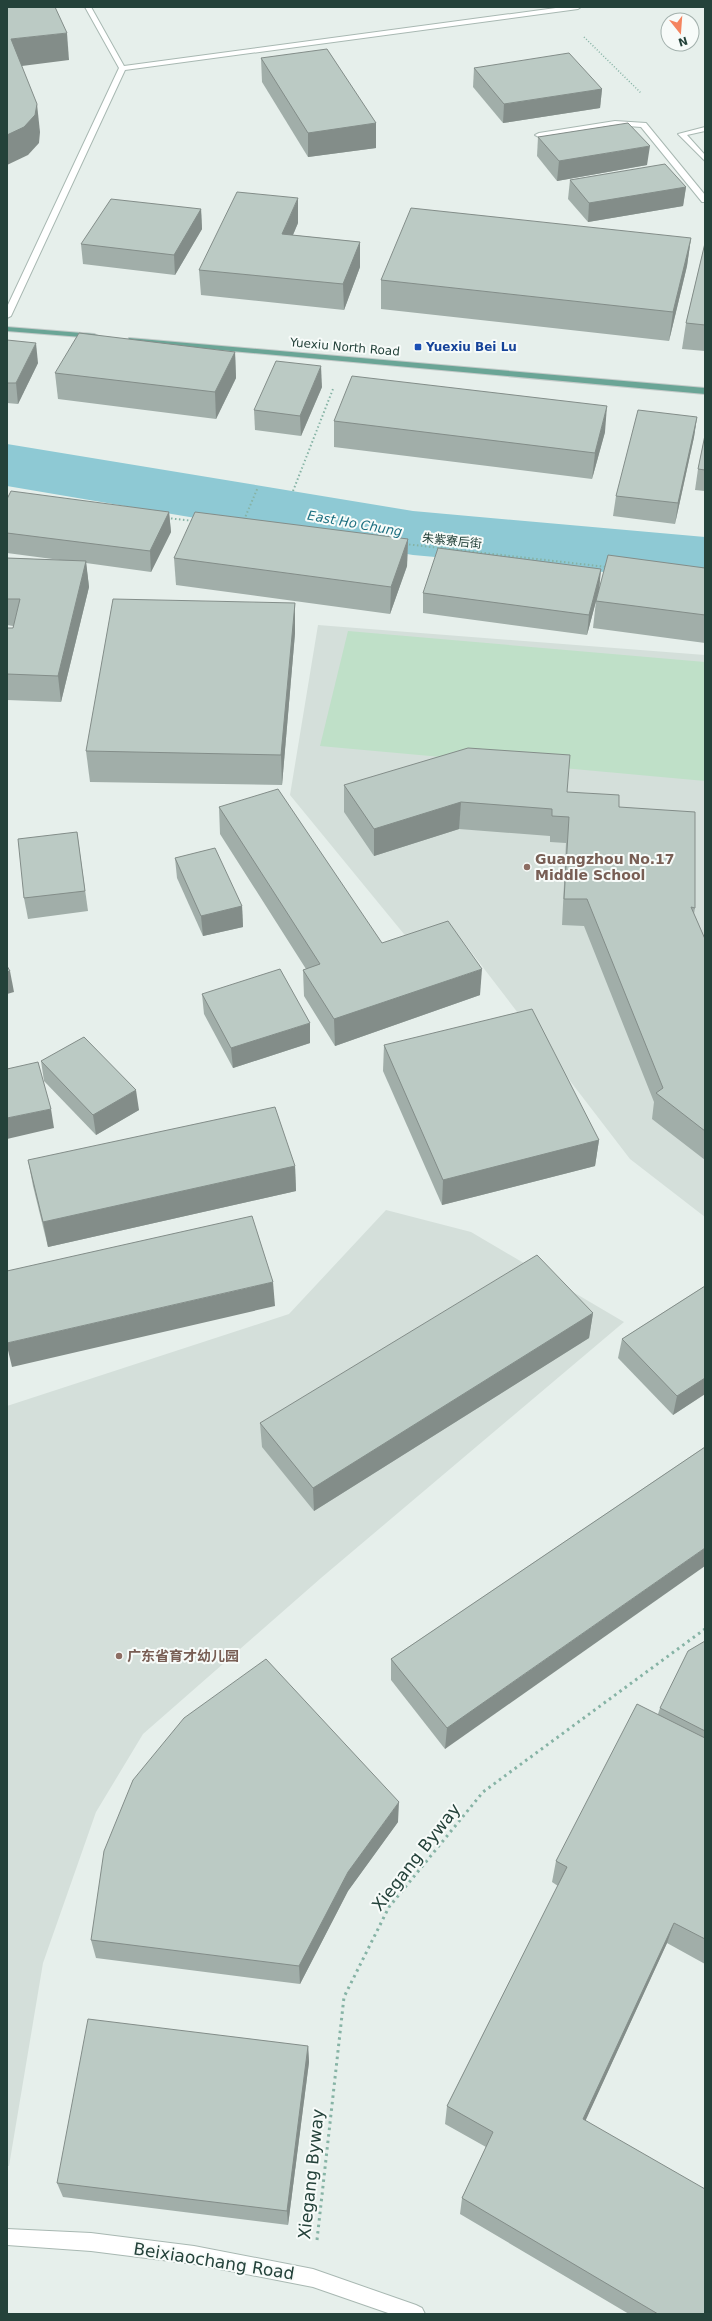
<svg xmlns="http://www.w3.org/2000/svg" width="712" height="2321" font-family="'DejaVu Sans','Noto Sans SC',sans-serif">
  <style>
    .built { fill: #d4dfda }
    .green { fill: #bfe0c8 }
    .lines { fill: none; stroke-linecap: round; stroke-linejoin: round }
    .river { fill: #8ec9d4; fill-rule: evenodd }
    .minor-casing { stroke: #a8b8b2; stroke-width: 2 }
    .major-casing { stroke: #c2cac8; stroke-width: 2 }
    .path-far2 { stroke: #86b3a5; stroke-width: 1.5; stroke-dasharray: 1 2; stroke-linecap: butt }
    .path-far1 { stroke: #86b3a5; stroke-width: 2; stroke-dasharray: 1.5 2.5; stroke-linecap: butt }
    .path { stroke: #86b3a5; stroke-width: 3; stroke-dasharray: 2.5 4; stroke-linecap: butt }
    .minor { fill: #fff; fill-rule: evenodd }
    .major { fill: #6aa596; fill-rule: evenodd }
    .wall { fill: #a1aea9 }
    .shaded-wall { fill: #838d89 }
    .building { fill: #bbcac4; stroke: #838d89 }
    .transit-dot { fill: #1a4fb4; stroke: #f7fbf9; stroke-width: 1.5 }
    .education-dot { fill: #8d6e63; stroke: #f7fbf9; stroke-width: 1.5 }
    .labels { text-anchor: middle; stroke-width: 4; stroke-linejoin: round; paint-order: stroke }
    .far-street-label { font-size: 12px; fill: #24423a; stroke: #f7fbf9 }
    .far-transit-label { font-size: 12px; font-weight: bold; fill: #164399; stroke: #f7fbf9; text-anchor: start }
    .far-water-label { font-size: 13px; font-style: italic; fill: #1c6f80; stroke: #f7fbf9 }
    .education-label { font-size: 14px; font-weight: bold; fill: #785e54; stroke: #f7fbf9; text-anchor: start }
    .near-street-label { font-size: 17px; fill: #24423a; stroke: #f7fbf9 }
  </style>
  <rect width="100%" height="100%" fill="#e6efeb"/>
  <g class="built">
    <polygon points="318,625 705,655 705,1217 630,1159 462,940 408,939 290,795"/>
    <polygon points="386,1210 471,1232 624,1322 321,1578 143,1734 96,1812 43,1963 9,2166 7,2166 7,1406 289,1314"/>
  </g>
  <polygon class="green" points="348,631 705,662 705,781 320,746"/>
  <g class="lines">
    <polygon class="river" points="7,444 413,511 705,537 705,581 413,555 7,486"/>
    <g class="minor-casing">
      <g id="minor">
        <polygon points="85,7 91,7 124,66 563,7 581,7 578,9 125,70 11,316 7,318 7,307 119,68"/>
        <polygon points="615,121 646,123 705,195 705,202 702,202 641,127 615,125 539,137 535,135 539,133"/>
        <polygon points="705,127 705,131 687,135 705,155 705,161 678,134"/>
        <polygon points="7,2229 91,2233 194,2246 313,2269 416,2305 422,2308 425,2314 391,2314 313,2287 194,2264 91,2251 7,2245"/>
      </g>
    </g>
    <g class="major-casing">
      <g id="major">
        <polygon points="7,327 94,334 98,336 94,338 7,331"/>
        <polygon points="129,338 705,388 705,394 132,342 128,340"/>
      </g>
    </g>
    <polyline class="path-far2" points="584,37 641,93"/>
    <g class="path-far1">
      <polyline points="293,491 333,389"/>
      <polyline points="167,518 194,521"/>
      <polyline points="244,520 258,487"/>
      <polyline points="405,544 607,567"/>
    </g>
    <polyline class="path" points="317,2240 344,1997 389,1907 483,1792 705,1629"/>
    <use href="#minor" class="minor"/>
    <use href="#major" class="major"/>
  </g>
  <g class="wall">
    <polygon points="261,58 376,123 376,148 308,157 262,82"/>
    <polygon points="474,68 602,89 600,108 503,123 473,87"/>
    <polygon points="538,137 647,165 557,181 537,156"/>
    <polygon points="570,180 686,187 683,206 588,222 568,199"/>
    <polygon points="201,209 202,229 175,275 83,264 81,244"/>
    <polygon points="298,223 293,235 360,242 360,267 344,310 201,295 199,270"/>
    <polygon points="691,238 687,266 669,341 381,309 381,280"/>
    <polygon points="705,243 705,351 682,349 686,323"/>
    <polygon points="7,340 38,363 18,404 7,403"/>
    <polygon points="235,352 236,378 216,419 58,399 55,373"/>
    <polygon points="322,387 301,436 255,430 254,410"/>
    <polygon points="697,417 694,437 675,524 613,516 616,496"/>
    <polygon points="334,421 605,432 592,479 334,447"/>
    <polygon points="705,435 705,491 695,490 698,469"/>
    <polygon points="7,499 169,512 171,532 151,572 86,563 89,587 61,702 7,700 7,628 13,628 13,626 7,625 7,558 60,560 7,553"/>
    <polygon points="408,539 407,566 390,614 176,585 174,558"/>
    <polygon points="705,568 705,643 593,628 596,601"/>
    <polygon points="601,569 599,590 587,635 423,613 423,593"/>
    <polygon points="295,603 295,633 282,785 90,782 86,751"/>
    <polygon points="344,785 567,792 619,807 695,908 694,914 705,939 705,1160 652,1119 654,1102 584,926 562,925 566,843 550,842 550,836 459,829 374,856 344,812"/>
    <polygon points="219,807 382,943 480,995 335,1046 304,996 303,970 306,969 220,834"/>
    <polygon points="77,832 88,911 28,919 24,898"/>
    <polygon points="175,858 242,906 243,927 203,936 177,878"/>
    <polygon points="202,994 310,1043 233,1068 204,1014"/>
    <polygon points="384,1045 599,1140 595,1166 442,1205 383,1071"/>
    <polygon points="41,1061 139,1110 96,1135 44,1081"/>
    <polygon points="28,1160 295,1166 296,1191 48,1247 33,1186"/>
    <polygon points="705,1286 705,1394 673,1415 618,1358 622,1339"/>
    <polygon points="593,1313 589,1338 314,1511 262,1447 260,1423"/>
    <polygon points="705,1447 445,1749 391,1680 391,1659"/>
    <polygon points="705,1641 705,1964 667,1943 585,2121 705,2314 629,2314 460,2214 462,2198 486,2147 445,2124 447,2106 558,1886 552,1882 556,1861 658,1714 660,1708"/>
    <polygon points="398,1822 348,1891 300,1984 96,1958 91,1940"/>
    <polygon points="308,2046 309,2062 288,2225 63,2197 57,2183"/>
  </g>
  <g class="shaded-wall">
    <polygon points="67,33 69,60 14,67 11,39"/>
    <polygon points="602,89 600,108 503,123 504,104"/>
    <polygon points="37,104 40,132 39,143 28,155 7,165 7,135"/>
    <polygon points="376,123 376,148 308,157 308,133"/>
    <polygon points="650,146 647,165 557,181 559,161"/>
    <polygon points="686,187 683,206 588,222 589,203"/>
    <polygon points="298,198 298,223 282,260 282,234"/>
    <polygon points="201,209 202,229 175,275 174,255"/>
    <polygon points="691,238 687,266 669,341 673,312"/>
    <polygon points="360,242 360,267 344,310 343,284"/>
    <polygon points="36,343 38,363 18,404 16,383"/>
    <polygon points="235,352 236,378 216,419 215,392"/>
    <polygon points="321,366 322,387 301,436 300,416"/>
    <polygon points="607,406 605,432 592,479 595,453"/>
    <polygon points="697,417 694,437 675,524 678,503"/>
    <polygon points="169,512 171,532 151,572 150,551"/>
    <polygon points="408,539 407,566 390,614 391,587"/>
    <polygon points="86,561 89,587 61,702 58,676"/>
    <polygon points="601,569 599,590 587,635 589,615"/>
    <polygon points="295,603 295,633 282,785 281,755"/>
    <polygon points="461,802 459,829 374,856 374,829"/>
    <polygon points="242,906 243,927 203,936 201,916"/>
    <polygon points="482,969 480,995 335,1046 334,1019"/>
    <polygon points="10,971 14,992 7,994 7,972"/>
    <polygon points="310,1023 310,1043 233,1068 231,1048"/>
    <polygon points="136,1090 139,1110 96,1135 93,1115"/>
    <polygon points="51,1109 54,1128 7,1139 7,1118"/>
    <polygon points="599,1140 595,1166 442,1205 443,1180"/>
    <polygon points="295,1166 296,1191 48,1247 43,1222"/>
    <polygon points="273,1282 275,1306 12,1367 7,1346 7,1343"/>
    <polygon points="593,1313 589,1338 314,1511 313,1488"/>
    <polygon points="705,1378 705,1394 673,1415 677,1396"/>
    <polygon points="705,1548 705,1566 445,1749 447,1728"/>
    <polygon points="399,1802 398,1822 348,1891 300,1984 299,1966 348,1872"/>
    <polygon points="674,1923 667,1943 578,2137 583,2119"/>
    <polygon points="308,2046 309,2062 288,2225 287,2211"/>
  </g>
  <g class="building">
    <polygon points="7,7 55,7 67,33 11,39 37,104 35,115 24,127 7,135"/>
    <polygon points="327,49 376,123 308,133 261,58"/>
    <polygon points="569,53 602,89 504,104 474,68"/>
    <polygon points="628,123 650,146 559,161 538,137"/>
    <polygon points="665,164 686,187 589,203 570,180"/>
    <polygon points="237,192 298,198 282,234 360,242 343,284 199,270"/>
    <polygon points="111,199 201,209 174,255 81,244"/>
    <polygon points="411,208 691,238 673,312 381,280"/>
    <polygon points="705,243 705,325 686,323"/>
    <polygon points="79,333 235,352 215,392 55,373"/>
    <polygon points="7,340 36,343 16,383 7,383"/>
    <polygon points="276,361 321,366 300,416 254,410"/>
    <polygon points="352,376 607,406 595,453 334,421"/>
    <polygon points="638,410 697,417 678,503 616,496"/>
    <polygon points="705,435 705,470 698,469"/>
    <polygon points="11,491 169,512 150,551 7,533 7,499"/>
    <polygon points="195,512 408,539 391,587 174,558"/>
    <polygon points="438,548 601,569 589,615 423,593"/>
    <polygon points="608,555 705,568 705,615 596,601"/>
    <polygon points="7,558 86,561 58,676 7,674 7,628 13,628 20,599 7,599"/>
    <polygon points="113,599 295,603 281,755 86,751"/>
    <polygon points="468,748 570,755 567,792 619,795 619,807 695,812 695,908 691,907 705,939 705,1131 656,1093 663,1088 587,899 564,899 569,817 552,816 552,809 461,802 374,829 344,785"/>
    <polygon points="278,789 382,943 448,921 482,969 334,1019 303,970 320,964 219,807"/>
    <polygon points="77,832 85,891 24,898 18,839"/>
    <polygon points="215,848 242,906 201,916 175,858"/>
    <polygon points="7,966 10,971 7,972"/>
    <polygon points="280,969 310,1023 231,1048 202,994"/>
    <polygon points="532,1009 599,1140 443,1180 384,1045"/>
    <polygon points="84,1037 136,1090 93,1115 41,1061"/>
    <polygon points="38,1062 51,1109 7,1118 7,1069"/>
    <polygon points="275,1107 295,1166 43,1222 28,1160"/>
    <polygon points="252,1216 273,1282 7,1343 7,1271"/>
    <polygon points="537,1255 593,1313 313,1488 260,1423"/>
    <polygon points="705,1286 705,1378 677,1396 622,1339"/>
    <polygon points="705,1447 705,1548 447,1728 391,1659"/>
    <polygon points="705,1641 705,1731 660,1708 688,1651"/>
    <polygon points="266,1659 399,1802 348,1872 299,1966 91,1940 104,1851 133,1780 184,1718"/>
    <polygon points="637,1704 705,1738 705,1939 674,1923 583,2119 705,2189 705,2314 658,2314 462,2198 493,2132 447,2106 567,1867 556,1861"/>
    <polygon points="88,2019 308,2046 287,2211 57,2183"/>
  </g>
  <rect class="transit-dot" x="414" y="343" width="8" height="8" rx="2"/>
  <g class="education-dot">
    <circle cx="527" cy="867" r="4"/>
    <circle cx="119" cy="1656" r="4"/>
  </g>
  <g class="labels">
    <g class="far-street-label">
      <text transform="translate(345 347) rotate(5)" y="4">Yuexiu North Road</text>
      <text transform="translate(452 541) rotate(6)" y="4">朱紫寮后街</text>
    </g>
    <g class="far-transit-label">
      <text x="426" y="351">Yuexiu Bei Lu</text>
    </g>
    <g class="far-water-label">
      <text transform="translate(355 523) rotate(10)" y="5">East Ho Chung</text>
    </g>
    <g class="education-label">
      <text x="535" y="864">Guangzhou No.17<tspan x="535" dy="16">Middle School</tspan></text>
      <text x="127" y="1661">广东省育才幼儿园</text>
    </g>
    <g class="near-street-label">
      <text transform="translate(416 1857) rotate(-52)" y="6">Xiegang Byway</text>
      <text transform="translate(311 2174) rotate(-84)" y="6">Xiegang Byway</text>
      <text transform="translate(214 2261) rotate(9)" y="6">Beixiaochang Road</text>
    </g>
  </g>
  <rect width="712" height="2321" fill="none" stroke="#24423a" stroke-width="16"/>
  <g transform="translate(680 32) rotate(163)"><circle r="19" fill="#f7fbf9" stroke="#a3b1ad"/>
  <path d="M0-3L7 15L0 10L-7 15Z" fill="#f4845f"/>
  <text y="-6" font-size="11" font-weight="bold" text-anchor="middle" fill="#24423a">N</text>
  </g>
</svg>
